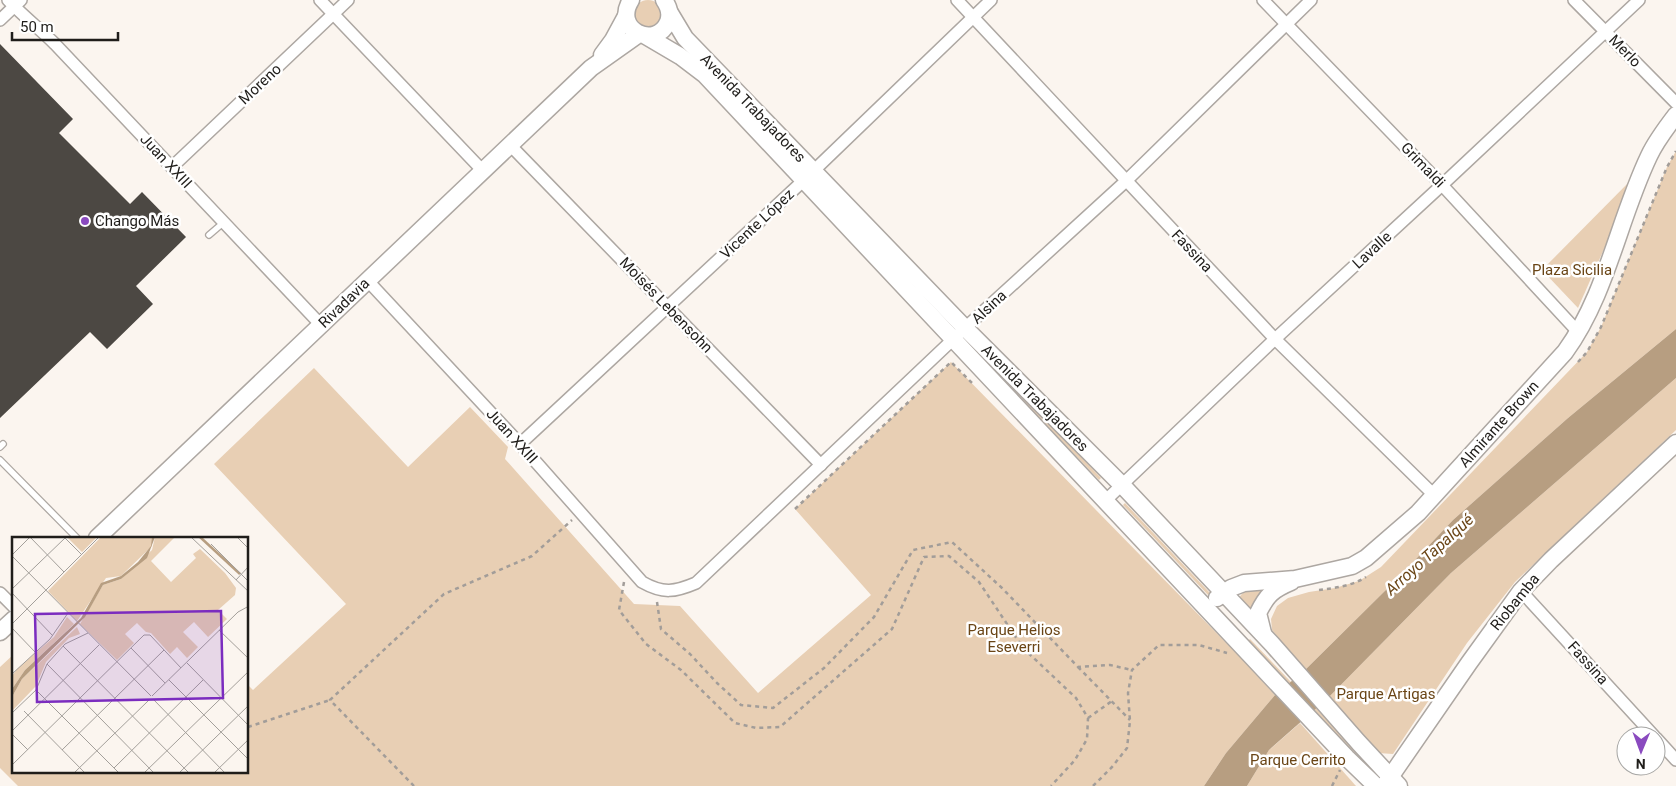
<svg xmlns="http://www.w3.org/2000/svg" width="1676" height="786" font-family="Roboto,sans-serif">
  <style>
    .green { fill: #e8cfb4 }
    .water { fill: #b79e81 }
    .building { fill: #4c4843 }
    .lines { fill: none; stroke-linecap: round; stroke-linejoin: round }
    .lane-casing { stroke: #ada7a2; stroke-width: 8 }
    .street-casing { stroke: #ada7a2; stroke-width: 14 }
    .secondary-casing { stroke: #ada7a2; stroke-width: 19 }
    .path { stroke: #a29d99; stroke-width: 2.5; stroke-dasharray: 4 4; stroke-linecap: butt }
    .lane { stroke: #fff; stroke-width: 5.5 }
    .street { stroke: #fff; stroke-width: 11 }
    .secondary { stroke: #fff; stroke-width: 16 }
    .poi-dot { fill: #8a4abf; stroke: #fff; stroke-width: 2 }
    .labels { text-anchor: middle; stroke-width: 5; stroke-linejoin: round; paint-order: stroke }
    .street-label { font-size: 15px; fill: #1f1d1a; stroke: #fff }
    .poi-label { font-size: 15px; fill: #1f1d1a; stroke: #fff; text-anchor: start }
    .park-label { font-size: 15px; fill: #6a4516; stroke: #fff }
    .water-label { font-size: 16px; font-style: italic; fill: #6b4617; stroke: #fff }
    .inset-river { fill: none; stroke: #b79e81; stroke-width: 2.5 }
    .inset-road { fill: none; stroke: #a39f9a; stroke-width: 1 }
    .view { fill: #7b2cbf; fill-opacity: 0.15; stroke: #7b2cbf; stroke-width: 2.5 }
    .inset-edge { fill: none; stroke: #1f1d1a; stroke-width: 2.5 }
  </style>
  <rect width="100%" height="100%" fill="#fbf5ef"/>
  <g class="green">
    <circle cx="648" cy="14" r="14"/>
    <polygon points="1676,151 1676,329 1568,418 1453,520 1398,578 1305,670 1272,630 1271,619 1277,606 1288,598 1309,592 1335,588 1359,581 1381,567 1587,352 1601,327 1667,167"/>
    <polygon points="1637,174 1578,308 1542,270"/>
    <polygon points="978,349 1101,478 1099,480 976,351"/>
    <polygon points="951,362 1240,657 1275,695 1226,753 1204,786 18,786 0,768 0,667 14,654 14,772 248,772 248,685 253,690 346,604 214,464 314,368 408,467 470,407 508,447 505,459 634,604 680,606 758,693 871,595 795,509"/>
    <polygon points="1676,378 1676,430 1515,582 1467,643 1393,754 1378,753 1329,697 1451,573"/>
    <polygon points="1125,503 1211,594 1209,596 1123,505"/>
    <path d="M1266,587L1253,608L1249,610L1239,598C1244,588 1256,588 1266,587Z"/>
    <polygon points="1250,639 1373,768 1371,770 1248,641"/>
    <polygon points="1300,723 1356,786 1247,786 1269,750"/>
  </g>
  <polygon class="water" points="1676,329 1676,378 1451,573 1329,697 1269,750 1247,786 1204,786 1226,753 1275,695 1305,670 1398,578 1453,520 1568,418"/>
  <polygon class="building" points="0,44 73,119 59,133 130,204 142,192 186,237 136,286 153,304 107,349 90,332 0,418"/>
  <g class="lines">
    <g class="lane-casing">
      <g id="lane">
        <polyline points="209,235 223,223"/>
        <polyline points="0,447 3,444"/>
        <polyline points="0,460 77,538"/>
      </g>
    </g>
    <g class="street-casing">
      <g id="street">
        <path d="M8,0C23,16 40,29 55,44C144,138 232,232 321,325"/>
        <polyline points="320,0 483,171"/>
        <polyline points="957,0 1275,339 1434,495"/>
        <polyline points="1263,0 1442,185 1579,333"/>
        <polyline points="1574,0 1676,103"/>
        <polyline points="0,20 21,0"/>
        <polyline points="510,145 821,465"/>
        <polyline points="172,167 348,0"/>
        <path d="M368,281L520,444L642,582C663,594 675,592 696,583L965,328L1126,181L1311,0"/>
        <polyline points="520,444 803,181 991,0"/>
        <polyline points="1106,500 1275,339 1442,185 1639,0"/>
        <polyline points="1521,591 1654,736"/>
        <polyline points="0,593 14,607"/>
        <polyline points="1656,738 1676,760"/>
      </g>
    </g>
    <g class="secondary-casing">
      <g id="secondary">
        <path d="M631,0C612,30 656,50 668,22C671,14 669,7 664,0"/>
        <polyline points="670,13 685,38 965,328 1122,485 1272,644 1359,743 1399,786"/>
        <polyline points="646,36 680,56 705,75 1347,758 1376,786"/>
        <polyline points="602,55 613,40 626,16"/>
        <polyline points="97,538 591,68 639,34"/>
        <path d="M1217,598L1231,588L1244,583L1295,579L1352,566L1366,558L1418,513L1565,352C1607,294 1618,221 1649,156C1656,141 1666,128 1676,115"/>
        <polyline points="0,632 14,619"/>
        <path d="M1263,633L1258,613C1267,595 1272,590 1291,582"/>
        <polyline points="1384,786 1469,663 1521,591 1551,560 1676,443"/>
      </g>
    </g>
    <g class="path">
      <polyline points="1578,362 1587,352 1601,327 1667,167 1676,151"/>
      <polyline points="795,509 951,362 974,385"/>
      <polyline points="624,582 619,610 646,644 681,670 735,723 756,728 780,727 892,629 924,557 949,556 979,582 1023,648 1076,698 1088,718 1087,739 1075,760 1051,786"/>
      <path d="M1319,590C1335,588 1352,586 1366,577"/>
      <polyline points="657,602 661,629 690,654 717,683 741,705 773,708 824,668 874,617 913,550 952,542 1002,588 1078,667 1110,665 1132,670"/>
      <polyline points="1078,667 1130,720"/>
      <polyline points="1088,718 1112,701"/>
      <polyline points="248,727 330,700"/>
      <polyline points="414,786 330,700 444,594 532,556 572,520"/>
      <polyline points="1093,786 1112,767 1127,748 1130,721 1128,693 1132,670 1159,645 1199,645 1227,653"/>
      <polyline points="1332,786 1340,770"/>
    </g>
    <use href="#lane" class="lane"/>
    <use href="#street" class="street"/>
    <use href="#secondary" class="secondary"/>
  </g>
  <circle class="poi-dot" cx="85" cy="221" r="5"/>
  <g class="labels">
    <g class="street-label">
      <text transform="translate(1625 51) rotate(46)" y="5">Merlo</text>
      <text transform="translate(260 84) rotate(-43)" y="5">Moreno</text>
      <text transform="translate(753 108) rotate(46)" y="5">Avenida Trabajadores</text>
      <text transform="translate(166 161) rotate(47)" y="5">Juan XXIII</text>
      <text transform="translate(1423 165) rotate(46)" y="5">Grimaldi</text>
      <text transform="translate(757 224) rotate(-43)" y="5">Vicente López</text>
      <text transform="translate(1372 250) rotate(-43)" y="5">Lavalle</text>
      <text transform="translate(1192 251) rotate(47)" y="5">Fassina</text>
      <text transform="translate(344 303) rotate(-44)" y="5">Rivadavia</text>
      <text transform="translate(666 305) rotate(46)" y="5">Moisés Lebensohn</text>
      <text transform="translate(989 307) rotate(-43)" y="5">Alsina</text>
      <text transform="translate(1035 398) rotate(45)" y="5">Avenida Trabajadores</text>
      <text transform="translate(1499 424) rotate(-48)" y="5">Almirante Brown</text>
      <text transform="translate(512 436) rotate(48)" y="5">Juan XXIII</text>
      <text transform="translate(1515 602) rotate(-51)" y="5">Riobamba</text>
      <text transform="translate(1588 663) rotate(48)" y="5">Fassina</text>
    </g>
    <g class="poi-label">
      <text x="95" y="226">Chango Más</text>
    </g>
    <g class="park-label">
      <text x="1572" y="275">Plaza Sicilia</text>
      <text x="1014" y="635">Parque Helios<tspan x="1014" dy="17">Eseverri</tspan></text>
      <text x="1386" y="699">Parque Artigas</text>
      <text x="1298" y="765">Parque Cerrito</text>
    </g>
    <g class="water-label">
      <text transform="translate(1429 554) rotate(-42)" y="6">Arroyo Tapalqué</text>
    </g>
  </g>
  <g transform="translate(12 537)">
    <rect width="236" height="236" fill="#fbf5ef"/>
    <path d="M55,0H85L70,15ZM89,0H140V9L109,39L94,41L65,84L36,54ZM143,0H163L139,24L159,45L184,21L181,17L188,12L213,36L224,51L223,58L206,73L215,82L196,100L182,85L171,95L186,110L175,121L165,110L158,117L139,96L134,95L125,86L113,97L122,106L105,123L68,87L91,48L109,42L140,13ZM55,80L62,87L13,133L0,152V139L5,132L42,100ZM65,90L68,97L57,101L34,125L24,149L0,174V160L10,142Z" fill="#e8cfb4"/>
    <path d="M140,0H143L135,21L109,42L91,48L73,80L10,142L0,160V152L13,133L69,81L89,46L109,39L126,25L139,9Z" fill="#b79e81"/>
    <path class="inset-river" d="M188,0L228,37"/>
    <path class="inset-road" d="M18,0L52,35M179,0L237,55M225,0L237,12M53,1L69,17M199,7L237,45M0,18L18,0M0,19L139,159M224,43L237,29M0,52L53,1M0,56L41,99M0,87L87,0M0,91L24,116M207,93L237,122M51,109L177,236M119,111L153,146M175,126L237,189M35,127L142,236M0,137L38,102L56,76M157,143L237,223M24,153L107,236M140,159L226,75L237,69M141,162L213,236M12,174L73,236M0,176L24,153L35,127L53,107L76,96M0,194L87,108M0,197L16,213M50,213L152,113M0,228L132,98H138L169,131M102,231L191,143M62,236L137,163M132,236L237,134M167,236L237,168M202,236L237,202"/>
    <path class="view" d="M209,74L211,161L25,165L23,77Z"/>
    <rect width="236" height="236" class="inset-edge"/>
  </g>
  <g transform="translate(1641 751) rotate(181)"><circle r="24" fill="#ffffff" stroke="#a5a5a3"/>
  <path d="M0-4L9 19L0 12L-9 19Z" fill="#8a4abf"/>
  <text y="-8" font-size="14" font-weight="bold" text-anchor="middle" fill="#1f1d1a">N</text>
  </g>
  <path d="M12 32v8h106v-8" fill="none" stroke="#1f1d1a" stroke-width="2.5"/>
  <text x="20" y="32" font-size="15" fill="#1f1d1a" stroke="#ffffff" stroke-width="4" paint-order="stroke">50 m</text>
</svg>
